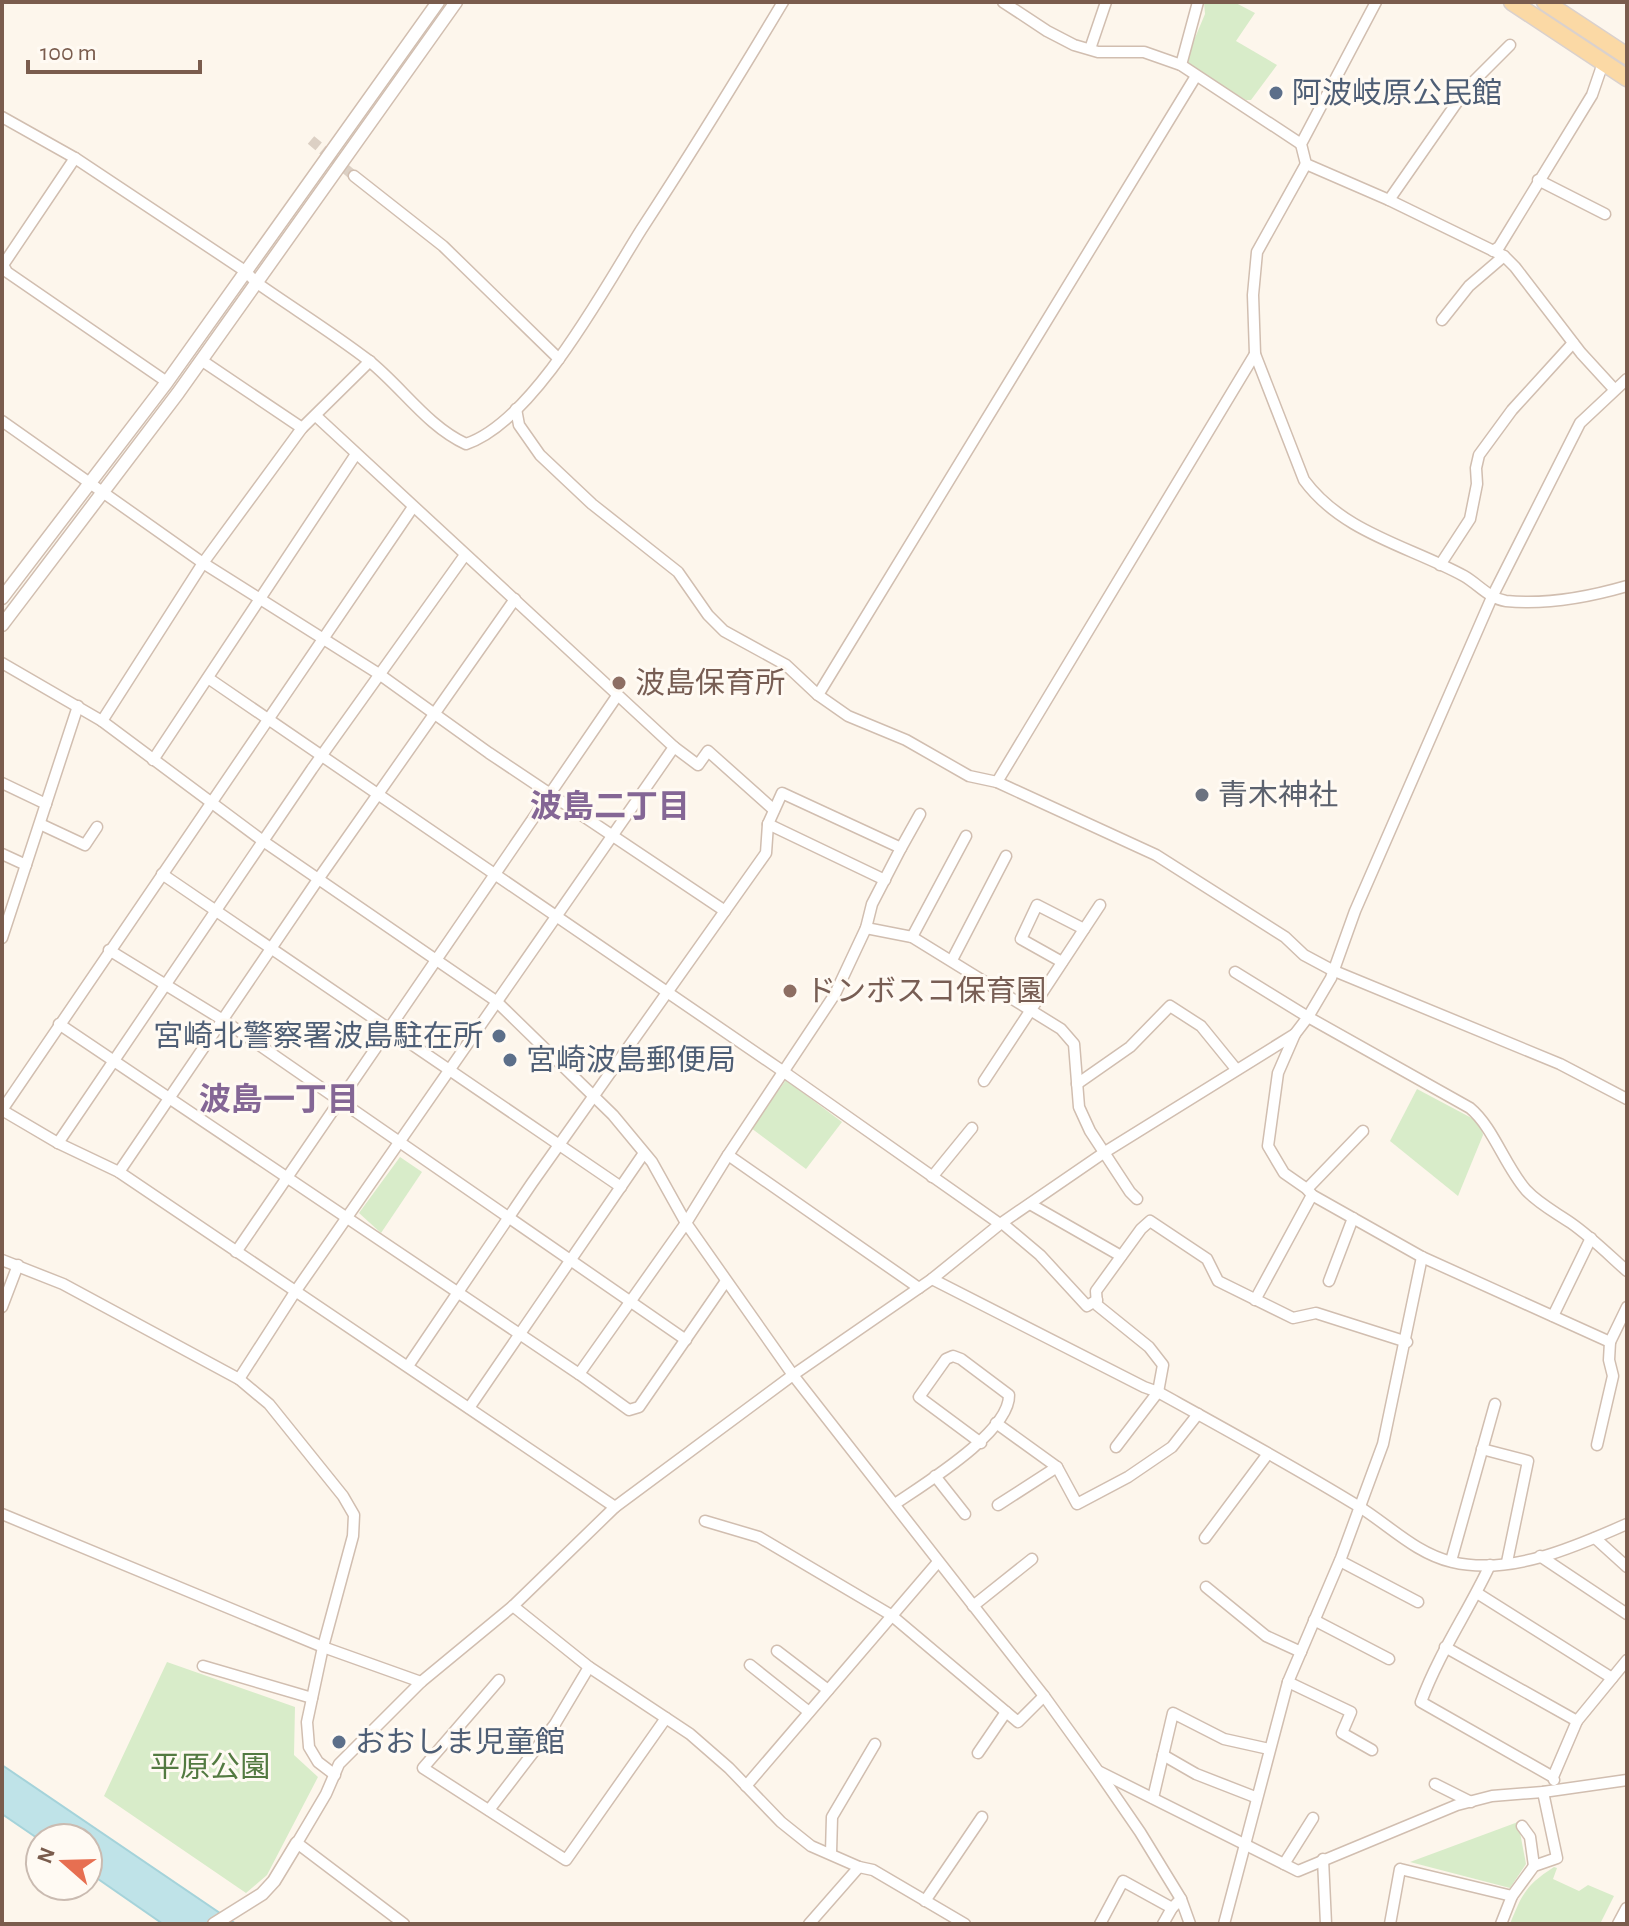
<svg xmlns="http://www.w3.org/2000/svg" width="1629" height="1926" font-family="'Alegreya Sans','Noto Sans JP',sans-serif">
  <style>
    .green { fill: #d8ecc9 }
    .water { fill: #bfe3e8; stroke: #a5d3da; stroke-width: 2 }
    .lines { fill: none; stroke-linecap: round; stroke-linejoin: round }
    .minor-tunnel { stroke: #dcd0c4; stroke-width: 10; stroke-dasharray: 10 5; stroke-linecap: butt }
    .minor-casing { stroke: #d1beb0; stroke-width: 13 }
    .tertiary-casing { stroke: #d1beb0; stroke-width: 15 }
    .primary-casing { stroke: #dad1cd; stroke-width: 19 }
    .minor { stroke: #fff; stroke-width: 10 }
    .tertiary { stroke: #fff; stroke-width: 12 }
    .primary { stroke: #fbd9a5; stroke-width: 16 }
    .service-dot { fill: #5c6f8a; stroke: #fffaf3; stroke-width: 3 }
    .education-dot { fill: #8d6e63; stroke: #fffaf3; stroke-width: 3 }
    .worship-dot { fill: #6b7280; stroke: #fffaf3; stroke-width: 3 }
    .labels { text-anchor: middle; stroke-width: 6; stroke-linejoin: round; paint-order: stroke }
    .service-label { font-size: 30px; fill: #4e5e75; stroke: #fffaf3; text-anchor: start }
    .education-label { font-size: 30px; fill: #785e54; stroke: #fffaf3; text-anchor: start }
    .worship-label { font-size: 30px; fill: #5b616d; stroke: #fffaf3; text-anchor: start }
    .park-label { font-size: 30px; fill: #537a41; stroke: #fffaf3 }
    .neighbourhood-label { font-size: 32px; font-weight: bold; fill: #846695; stroke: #fffaf3 }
  </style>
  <rect width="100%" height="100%" fill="#fdf6ec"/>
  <g class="green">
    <polygon points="1204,2 1234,2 1255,13 1236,41 1277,65 1251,100 1246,100 1184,64 1205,14"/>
    <polygon points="786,1080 842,1122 806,1169 751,1128"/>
    <polygon points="1417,1089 1481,1123 1483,1135 1458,1196 1390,1141"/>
    <polygon points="400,1157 422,1172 381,1233 359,1213"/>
    <polygon points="167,1662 295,1707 294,1755 318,1777 267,1875 246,1893 104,1796"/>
    <polygon points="1518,1822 1526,1864 1510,1888 1410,1862"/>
    <path d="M1554,1867L1557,1868L1553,1879L1579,1891L1588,1885L1614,1896L1600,1924H1510C1522,1894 1526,1885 1554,1867Z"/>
  </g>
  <polygon class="water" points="2,1765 236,1924 163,1924 88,1872 88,1838 40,1840 2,1814"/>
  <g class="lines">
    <polyline class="minor-tunnel" points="311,140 354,176"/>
    <g class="minor-casing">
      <g id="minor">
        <polyline points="1003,2 1047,31 1074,45 1098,52 1144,52 1181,65 1301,144"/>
        <polyline points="1376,2 1301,144 1306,164 1389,200 1504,256 1515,267 1581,353 1614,389"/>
        <polyline points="1090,49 1106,2"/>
        <polyline points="1181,65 1198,2"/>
        <path d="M2,117L75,158L245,271L257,283C294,309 333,333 368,360C402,387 427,426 466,444C533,422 604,289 641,230C690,155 737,79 783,2"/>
        <polyline points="75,158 3,265 7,272 167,382"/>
        <path d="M1306,164L1257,252L1253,295L1255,354L1304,480C1343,533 1409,546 1464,576C1478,584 1490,599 1506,601C1545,605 1589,597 1627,586"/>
        <polyline points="354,176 443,246 559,359"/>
        <polyline points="1538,180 1605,214"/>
        <polyline points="1389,200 1467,88 1510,45"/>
        <polyline points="1493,251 1499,247 1592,95 1603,63"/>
        <polyline points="1442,320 1469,286 1504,256"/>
        <polyline points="201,360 302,428"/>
        <polyline points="1627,379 1580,423 1492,597 1355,911 1331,978 1308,1017 1295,1034 1278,1073 1268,1146 1284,1173 1307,1189 1312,1195 1422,1257 1610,1342 1627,1307"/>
        <polyline points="516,409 519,425 540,455 592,504 678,572 708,615 724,631 786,665 818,695 848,716 906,740 969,776 997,782 1156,855 1285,937 1304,955 1332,970 1560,1064 1627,1099"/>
        <polyline points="2,421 203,563 379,674 489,753 725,911"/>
        <polyline points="1440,565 1470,519 1477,484 1476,468 1479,455 1512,410 1573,343"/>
        <polyline points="2,663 102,721 263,841 496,1001 613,1115 652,1162 686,1223 793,1375 1044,1696 1098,1771 1140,1832 1181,1899 1190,1924"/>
        <polyline points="208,678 784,1072 1000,1224"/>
        <polyline points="818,695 1196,76"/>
        <polyline points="102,721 203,563 302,428 370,361"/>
        <polyline points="674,747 698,765 708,751 774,810"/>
        <polyline points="153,760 356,454"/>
        <polyline points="997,782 1255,354"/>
        <polyline points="2,783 46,804"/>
        <polyline points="40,824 85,845 97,827"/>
        <polyline points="768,824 885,880"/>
        <polyline points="2,854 26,865"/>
        <polyline points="162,874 621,1187"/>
        <polyline points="866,928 912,937 1061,1029 1074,1044 1079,1107 1090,1131 1130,1192 1137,1199"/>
        <polyline points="912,937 966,836"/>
        <polyline points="2,938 78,706"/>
        <polyline points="109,950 223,1020 686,1340"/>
        <polyline points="952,960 1006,856"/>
        <polyline points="1062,962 1021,939 1037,905 1084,929"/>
        <path d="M1235,972L1308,1017L1470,1108C1493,1127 1505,1166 1526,1190C1539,1204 1555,1212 1571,1223C1591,1237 1609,1255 1627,1271"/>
        <polyline points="59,1024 579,1374 686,1223 728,1155 835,994 866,928 872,904 901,848"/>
        <polyline points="984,1081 1100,905"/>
        <polyline points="1077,1084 1130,1047 1170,1006 1201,1026 1236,1069"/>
        <polyline points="2,1110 58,1143 119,1172 615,1507"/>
        <polyline points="2,1110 413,507"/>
        <polyline points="58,1143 312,769 465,555"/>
        <polyline points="728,1155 919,1288"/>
        <polyline points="119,1172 319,878 515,599"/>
        <polyline points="932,1177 972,1128"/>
        <polyline points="1307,1189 1363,1131"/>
        <polyline points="1030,1204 1121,1256"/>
        <polyline points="1002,1223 1040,1255 1087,1306 1097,1300"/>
        <polyline points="236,1252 617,696"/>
        <polyline points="2,1260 63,1284 239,1379 269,1404 343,1496 354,1515 353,1536 323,1647 307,1722 309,1747 318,1762 335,1775"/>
        <path d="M932,1279L1144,1387L1158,1392C1225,1429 1293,1466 1358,1506C1389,1525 1415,1553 1452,1562C1510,1576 1575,1547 1627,1524"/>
        <polyline points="1329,1281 1353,1218"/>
        <polyline points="1255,1300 1312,1195"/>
        <polyline points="2,1307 18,1265"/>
        <polyline points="1553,1316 1591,1238"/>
        <polyline points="408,1366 532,1183 766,853 768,824 782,793 901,848 920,814"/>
        <polyline points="579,1374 629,1410 639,1407 726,1281"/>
        <polyline points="239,1379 295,1292 674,747 316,416"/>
        <polyline points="469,1408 644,1153"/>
        <polyline points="996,1423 1057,1467 1077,1504 1128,1477 1172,1447 1198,1414"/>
        <polyline points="1597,1445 1613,1376 1609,1360 1610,1342"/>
        <polyline points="1116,1447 1158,1392 1163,1365 1149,1347 1097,1305 1096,1291 1141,1229 1150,1221 1207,1259 1218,1281 1293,1318 1316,1313 1407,1342"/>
        <polyline points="1482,1449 1528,1461 1507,1562"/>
        <polyline points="935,1476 965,1514"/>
        <path d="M895,1504C924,1484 1010,1432 1009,1395L961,1359L953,1356L946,1359L919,1397L981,1443"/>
        <polyline points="998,1505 1057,1467"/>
        <polyline points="2,1514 323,1647 421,1682"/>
        <polyline points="705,1521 759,1537 891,1615 1018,1722 1044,1696"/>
        <polyline points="1205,1538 1267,1455"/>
        <polyline points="1595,1538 1627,1567"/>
        <polyline points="1540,1556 1627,1614"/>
        <polyline points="1340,1561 1418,1602"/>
        <polyline points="1451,1561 1495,1404"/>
        <path d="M1490,1565C1468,1612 1439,1653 1421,1702L1553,1777"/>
        <polyline points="1206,1587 1266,1636 1301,1652"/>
        <polyline points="1477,1593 1612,1678"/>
        <polyline points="513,1606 589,1667 690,1734 729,1768 781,1822 811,1846 859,1867 873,1870 965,1924"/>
        <polyline points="973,1606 1032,1559"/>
        <polyline points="1314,1620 1389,1659"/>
        <polyline points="1445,1647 1577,1721"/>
        <polyline points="777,1651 828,1690"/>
        <polyline points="750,1665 809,1712"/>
        <polyline points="203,1666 312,1698"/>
        <polyline points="499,1680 423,1768 566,1860 666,1718"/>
        <polyline points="1288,1682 1351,1712 1342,1733 1372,1750"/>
        <polyline points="978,1753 1006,1712"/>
        <polyline points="1163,1755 1196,1774 1255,1797"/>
        <polyline points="1100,1772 1298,1871 1457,1805 1492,1796 1543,1792 1627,1780"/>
        <polyline points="1554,1780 1553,1777 1577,1721 1627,1660"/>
        <polyline points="1435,1784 1471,1802"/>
        <polyline points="746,1786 938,1562"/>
        <polyline points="1153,1798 1173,1713 1224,1739 1269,1749"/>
        <polyline points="489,1810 555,1724 589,1667"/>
        <polyline points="1522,1826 1530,1837 1534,1866"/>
        <polyline points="831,1853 832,1817 875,1744"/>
        <polyline points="1323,1859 1326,1924"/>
        <polyline points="1284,1864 1313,1818"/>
        <polyline points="925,1901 982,1817"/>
        <polyline points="404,1924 297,1843 326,1794 339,1764 421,1682 513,1606 615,1507 793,1375 932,1279 1000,1224 1105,1152 1295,1034"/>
        <polyline points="809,1924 859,1867"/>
        <polyline points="1100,1924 1123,1881 1172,1908 1181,1899"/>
        <polyline points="1163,1924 1172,1908"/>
        <polyline points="1224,1924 1288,1682 1341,1558 1383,1444 1422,1257"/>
        <polyline points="1390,1924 1400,1869 1512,1896"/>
        <polyline points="1501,1924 1512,1896 1534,1866 1557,1858 1543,1792"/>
      </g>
    </g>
    <g class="tertiary-casing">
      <g id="tertiary">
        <polyline points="2,598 167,382 438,2"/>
        <polyline points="2,625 178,393 456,2"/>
        <polyline points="214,1924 262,1894 274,1881 297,1843"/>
        <polyline points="1619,1924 1627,1909"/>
      </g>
    </g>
    <g class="primary-casing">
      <g id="primary">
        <polyline points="1512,2 1627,78"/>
        <polyline points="1545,2 1627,56"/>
      </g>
    </g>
    <use href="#minor" class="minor"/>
    <use href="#tertiary" class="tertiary"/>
    <use href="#primary" class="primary"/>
  </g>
  <g class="service-dot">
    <circle cx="1276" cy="93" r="8"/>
    <circle cx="499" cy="1036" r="8"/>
    <circle cx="510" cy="1060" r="8"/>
    <circle cx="339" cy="1742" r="8"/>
  </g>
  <g class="education-dot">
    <circle cx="619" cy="683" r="8"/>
    <circle cx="790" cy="991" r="8"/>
  </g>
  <circle class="worship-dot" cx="1202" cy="795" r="8"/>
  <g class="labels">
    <g class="service-label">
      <text x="1292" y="103">阿波岐原公民館</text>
      <text x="483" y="1046" text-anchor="end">宮崎北警察署波島駐在所</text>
      <text x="526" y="1070">宮崎波島郵便局</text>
      <text x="355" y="1752">おおしま児童館</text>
    </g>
    <g class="education-label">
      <text x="635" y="693">波島保育所</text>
      <text x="806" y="1001">ドンボスコ保育園</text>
    </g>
    <g class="worship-label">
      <text x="1218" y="805">青木神社</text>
    </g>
    <g class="park-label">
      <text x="210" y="1777">平原公園</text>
    </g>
    <g class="neighbourhood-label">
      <text x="610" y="817">波島二丁目</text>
      <text x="279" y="1110">波島一丁目</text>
    </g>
  </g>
  <rect width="1629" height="1926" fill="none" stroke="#7a5c4d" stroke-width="8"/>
  <g transform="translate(64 1862) rotate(290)"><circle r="38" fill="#fffaf3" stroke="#cabbb1" stroke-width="2"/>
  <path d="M0-6L14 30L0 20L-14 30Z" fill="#e76f51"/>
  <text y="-12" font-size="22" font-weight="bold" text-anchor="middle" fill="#7a5c4d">N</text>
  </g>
  <path d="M28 60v12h172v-12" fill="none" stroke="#7a5c4d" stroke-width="4"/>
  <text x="40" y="60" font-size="24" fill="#7a5c4d" stroke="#fffaf3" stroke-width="6" paint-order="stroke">100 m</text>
</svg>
